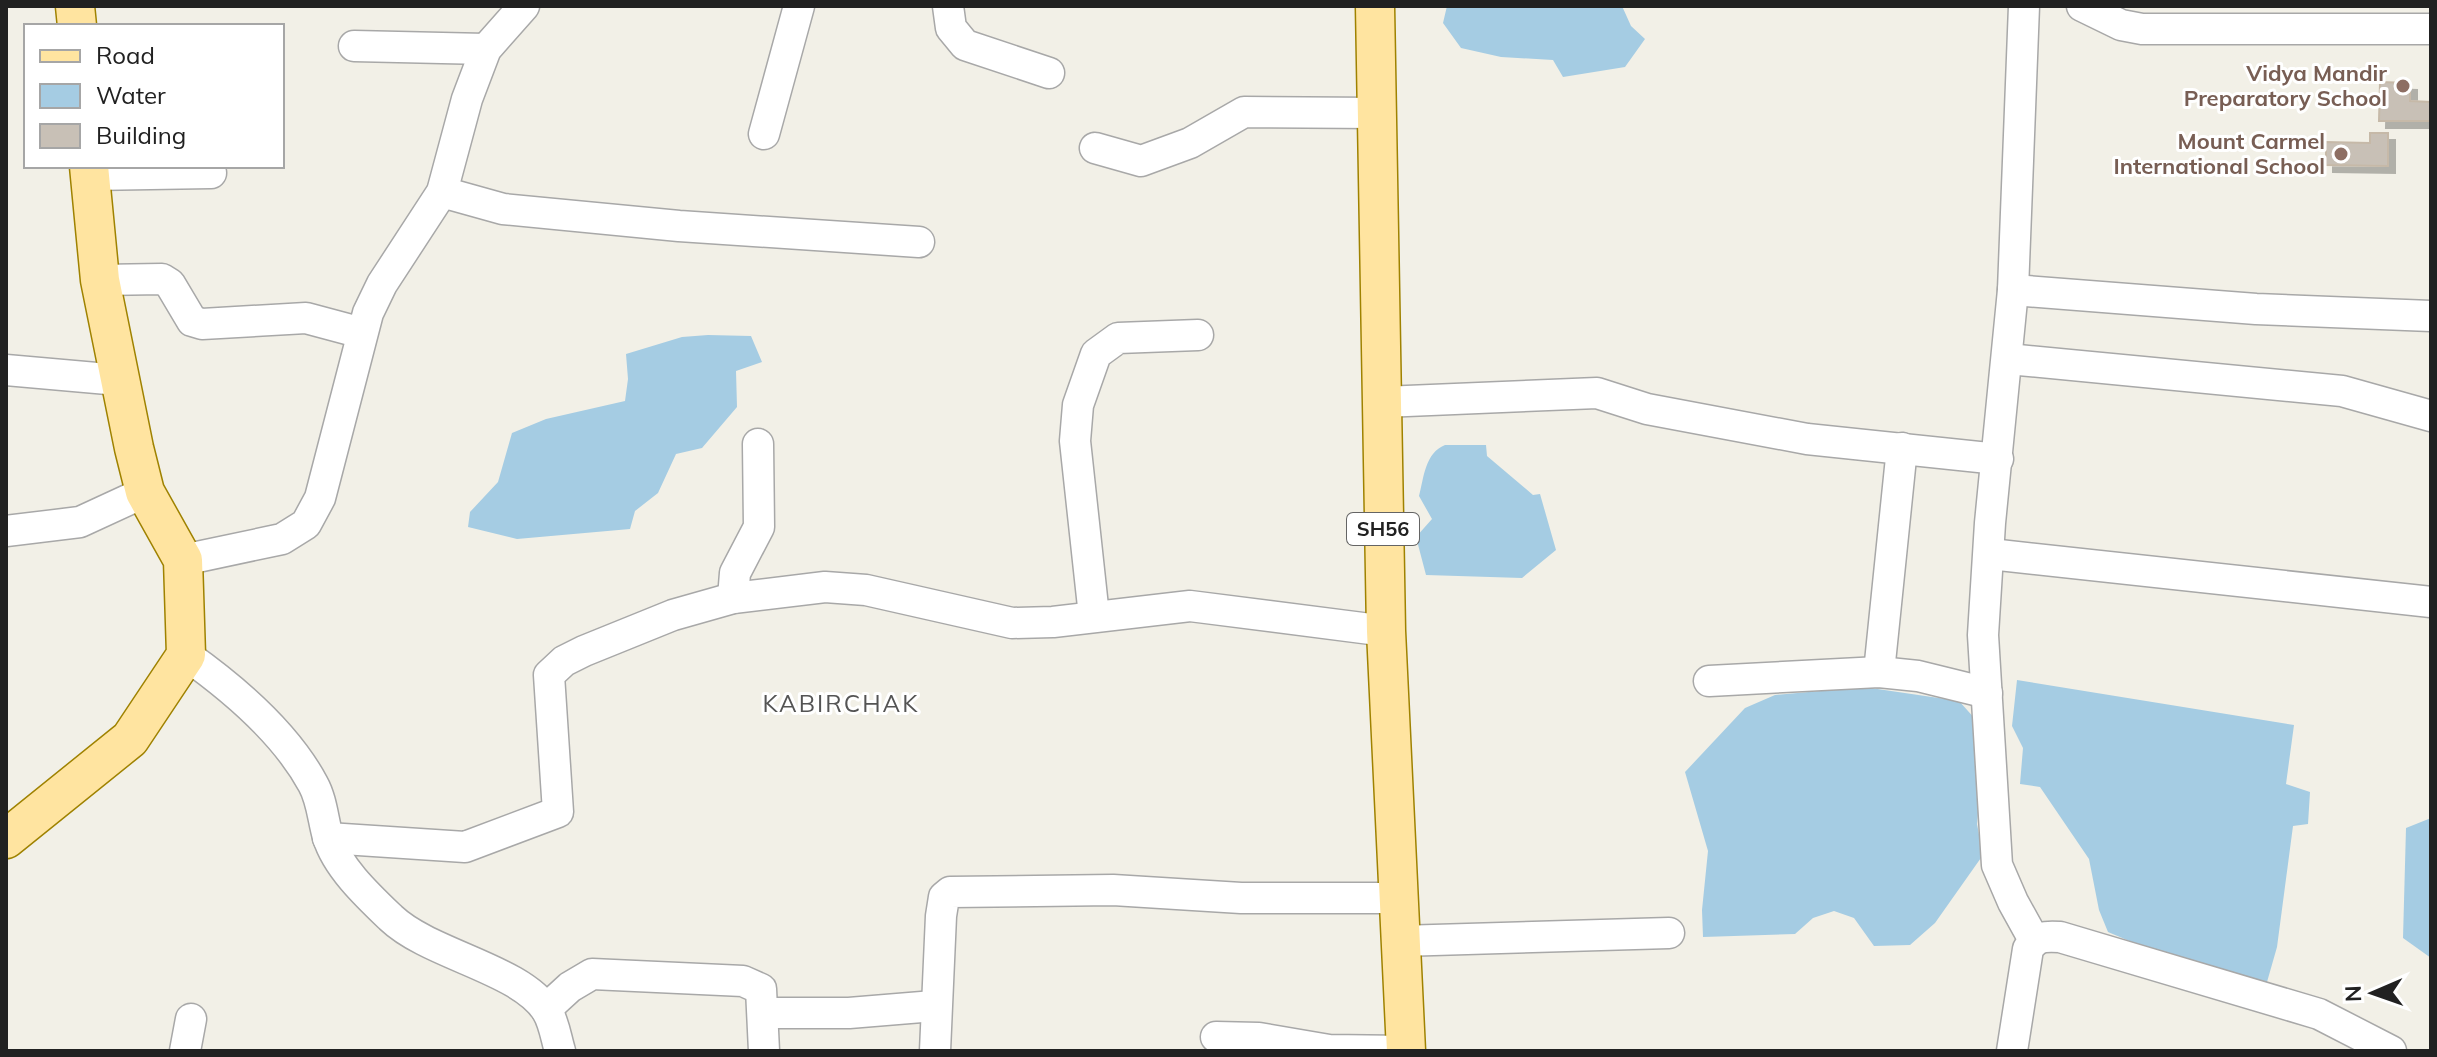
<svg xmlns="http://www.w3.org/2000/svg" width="2437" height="1057" font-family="Mulish,sans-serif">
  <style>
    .water { fill: #a5cce3 }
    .building { fill: #c8c0b6; stroke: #c6b9a8; stroke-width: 2; filter: url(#shadow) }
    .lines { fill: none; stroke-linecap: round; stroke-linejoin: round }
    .minor-casing { stroke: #a8a8a8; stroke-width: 33 }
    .major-casing { stroke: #9f8200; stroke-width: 41 }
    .minor { stroke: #fff; stroke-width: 30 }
    .major { stroke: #ffe4a0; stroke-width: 38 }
    .education-dot { fill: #8d6e63; stroke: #fff; stroke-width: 3 }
    .labels { text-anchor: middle; stroke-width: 6; stroke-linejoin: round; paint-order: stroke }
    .shield { fill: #fff; stroke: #646464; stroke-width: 2 }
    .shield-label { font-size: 20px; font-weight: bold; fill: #212121 }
    .education-label { font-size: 22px; font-weight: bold; fill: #785e54; stroke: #fff; text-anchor: end }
    .neighbourhood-label { font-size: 24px; letter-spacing: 2px; fill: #545454; stroke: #fff }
  </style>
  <defs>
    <filter id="shadow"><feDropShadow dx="7" dy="7" stdDeviation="0" flood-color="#0004"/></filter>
  </defs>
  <rect width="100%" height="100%" fill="#f2f0e7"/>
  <g class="water">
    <polygon points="1447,6 1622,6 1631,26 1645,39 1625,67 1563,77 1553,60 1501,57 1461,48 1443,23"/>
    <polygon points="708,335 751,336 762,362 736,371 737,407 702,448 676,454 658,493 635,511 630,529 517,539 468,527 470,512 498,482 512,433 546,419 625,401 628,379 626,354 682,337"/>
    <path d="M1445,445H1486L1487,456L1533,495L1540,494L1556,550L1522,578L1426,575L1416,537L1432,519L1419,496C1424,477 1425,453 1445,445Z"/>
    <polygon points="2017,680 2294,725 2286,784 2310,792 2308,824 2293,826 2277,947 2265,989 2203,972 2108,932 2099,910 2089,859 2040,787 2020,784 2023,748 2012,726"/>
    <polygon points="1864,687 1959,701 1977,721 1982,770 1977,824 1983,855 1935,923 1910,945 1874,946 1854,918 1834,911 1813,918 1795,934 1703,937 1702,910 1708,851 1685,772 1745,708 1775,695"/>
    <polygon points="2431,818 2431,958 2403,938 2406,828"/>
  </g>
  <g class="building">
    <polygon points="2380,82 2410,83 2410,101 2431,102 2431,121 2379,121"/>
    <polygon points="2370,133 2388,133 2388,166 2326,165 2326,142 2370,143"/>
  </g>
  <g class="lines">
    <g class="minor-casing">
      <g id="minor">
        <polyline points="948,6 951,28 965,45 1049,73"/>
        <polyline points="2024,6 2013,290 1990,523 1983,635 1997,865 2013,902 2034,940"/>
        <polyline points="2082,6 2121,25 2142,29 2431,29"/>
        <polyline points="354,46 486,49"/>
        <polyline points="764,134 799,6"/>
        <polyline points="1095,148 1141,161 1190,143 1244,112 1377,113"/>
        <polyline points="90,175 211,173"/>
        <polyline points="442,192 503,209 679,226 919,242"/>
        <polyline points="100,280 162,279 170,284 192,321 202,324 306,318 362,333"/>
        <polyline points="2013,290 2256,309 2431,316"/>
        <polyline points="2008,359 2342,391 2431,416"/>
        <polyline points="6,370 119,380"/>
        <polyline points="1383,402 1597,393 1647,409 1807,439 1998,459"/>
        <polyline points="6,531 80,522 145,492"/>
        <polyline points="1990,554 2431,602"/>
        <polyline points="183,560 282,539 306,524 320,498 368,313 382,284 442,192 467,99 486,49 524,6"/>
        <polyline points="733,598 735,573 759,527 758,444"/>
        <polyline points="1094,616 1075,441 1078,405 1096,354 1118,338 1198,335"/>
        <path d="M186,655C234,689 285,732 313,784C322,800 323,820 328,837C337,867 368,896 391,918C430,955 521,969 547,1011C554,1022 556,1038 560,1051"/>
        <polyline points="1879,672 1902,448"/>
        <polyline points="1709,681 1879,672 1918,676 1987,693"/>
        <polyline points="328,838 465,847 558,812 549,675 564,661 584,651 673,615 733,598 825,587 866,590 1012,623 1053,622 1190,606 1386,631"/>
        <polyline points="1400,941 1669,933"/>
        <polyline points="546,1009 570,987 592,974 743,981 761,989 764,1051"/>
        <polyline points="765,1013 849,1013 934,1006"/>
        <polyline points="1216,1037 1259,1038 1329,1050 1406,1051"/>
        <polyline points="185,1051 191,1019"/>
        <polyline points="935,1051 941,916 944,897 950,892 1113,890 1241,898 1397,898"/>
        <path d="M2012,1051L2028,949C2037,936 2045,936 2060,937L2319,1014L2391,1051"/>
      </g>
    </g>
    <g class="major-casing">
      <g id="major">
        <polyline points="75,6 77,26"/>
        <polyline points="1375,6 1386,631 1406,1051"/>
        <polyline points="6,839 130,739 186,655 183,560 145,492 134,448 100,280 89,166"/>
      </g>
    </g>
    <use href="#minor" class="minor"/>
    <use href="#major" class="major"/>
  </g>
  <g class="education-dot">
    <circle cx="2403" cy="86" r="8"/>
    <circle cx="2341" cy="154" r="8"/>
  </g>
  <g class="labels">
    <rect class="shield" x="1347" y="513" width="72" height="32" rx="6"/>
    <g class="shield-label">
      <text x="1383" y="536">SH56</text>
    </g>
    <g class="education-label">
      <text x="2387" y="81">Vidya Mandir<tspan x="2387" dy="25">Preparatory School</tspan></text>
      <text x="2325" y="149">Mount Carmel<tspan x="2325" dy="25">International School</tspan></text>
    </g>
    <g class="neighbourhood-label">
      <text x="841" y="712">KABIRCHAK</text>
    </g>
  </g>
  <rect width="2437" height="1057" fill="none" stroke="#212121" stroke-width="16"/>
  <rect x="24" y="24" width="260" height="144" fill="#ffffff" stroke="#a6a6a6" stroke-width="2"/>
  <rect x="40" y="50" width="40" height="12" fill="#ffe4a0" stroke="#a6a6a6" stroke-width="2"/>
  <text x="96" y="64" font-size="24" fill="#212121">Road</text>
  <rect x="40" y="84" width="40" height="24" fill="#a5cce3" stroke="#a6a6a6" stroke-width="2"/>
  <text x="96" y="104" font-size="24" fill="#212121">Water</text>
  <rect x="40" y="124" width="40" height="24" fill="#c8c0b6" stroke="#a6a6a6" stroke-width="2"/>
  <text x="96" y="144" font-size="24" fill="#212121">Building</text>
  <g transform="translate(2373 993) rotate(268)" stroke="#ffffff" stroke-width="6" paint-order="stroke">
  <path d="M0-6L14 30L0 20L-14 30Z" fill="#212121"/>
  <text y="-12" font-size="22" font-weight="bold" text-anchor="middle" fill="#212121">N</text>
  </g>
</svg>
